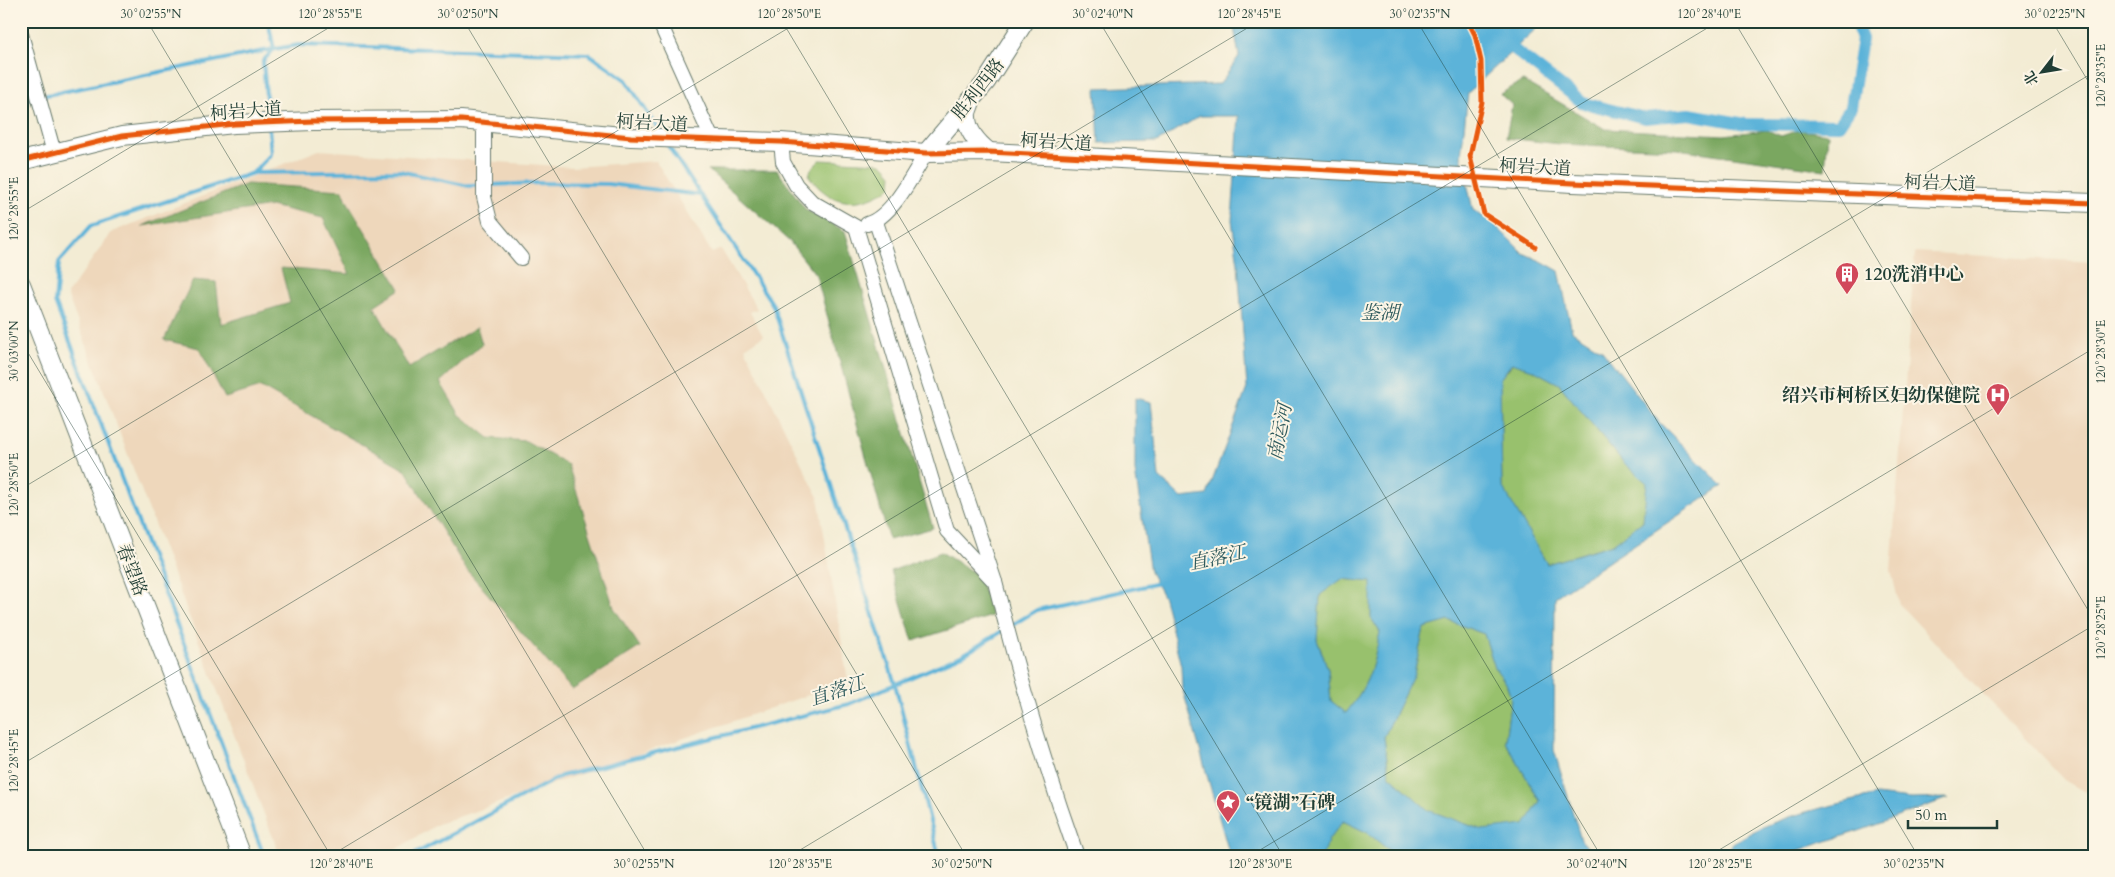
<svg xmlns="http://www.w3.org/2000/svg" width="2115" height="877" font-family="Cardo,'Noto Serif SC',serif">
  <style>
    .built { fill: #eed7bb }
    .green { fill: #98c16d; stroke: #5c7f50 }
    .forest { fill: #7aa760; stroke: #4c724a }
    .water { fill: #5cb3d9; stroke: #3e7886; fill-rule: evenodd }
    .lines { fill: none; stroke-linecap: round; stroke-linejoin: round }
    .stream { stroke: #5cb3d9; stroke-width: 4 }
    .canal { stroke: #5cb3d9; stroke-width: 12 }
    .minor-casing { stroke: #697a6c; stroke-width: 16 }
    .tertiary-casing { stroke: #697a6c; stroke-width: 20 }
    .minor { stroke: #fff; stroke-width: 14 }
    .tertiary { stroke: #fff; stroke-width: 18 }
    .cycleway-casing { stroke: #fcf5e5; stroke-width: 8 }
    .cycleway { stroke: #e8590c; stroke-width: 5 }
    .ticks { fill: none; stroke: #1f3d34; stroke-width: 1; stroke-opacity: 0.45 }
    .labels { text-anchor: middle; stroke-width: 4; stroke-linejoin: round; paint-order: stroke }
    .street-label { font-size: 18px; fill: #1f3d34; stroke: #fcf5e5 }
    .poi-label { font-size: 18px; font-weight: bold; fill: #1f3d34; stroke: #fcf5e5; text-anchor: start }
    .water-label { font-size: 19px; font-style: italic; fill: #2e5a5d; stroke: #fcf5e5 }
    .neatline { fill: none; stroke: #1f3d34; stroke-width: 2 }
    .ticks-label { font-size: 12px; text-anchor: middle; fill: #1f3d34 }
  </style>
  <rect width="100%" height="100%" fill="#fcf5e5"/>
  <filter id="ink" filterUnits="userSpaceOnUse"><feTurbulence type="fractalNoise" baseFrequency=".02" numOctaves="2"/><feDisplacementMap in="SourceGraphic" scale="10" xChannelSelector="R" yChannelSelector="G"/><feConvolveMatrix kernelMatrix="1 2 1 2 8 2 1 2 1" color-interpolation-filters="sRGB"/></filter>
  <filter id="wash" filterUnits="userSpaceOnUse"><feTurbulence type="fractalNoise" baseFrequency=".0096" numOctaves="4" result="noise"/><feDisplacementMap in="SourceGraphic" scale="20" xChannelSelector="R" yChannelSelector="G"/><feGaussianBlur stdDeviation="1.12" result="paint"/><feColorMatrix in="noise" values="0 0 0 0 0 0 0 0 0 0 0 0 0 0 0 0 0 1.4 0 .05"/><feComposite in="paint" operator="in"/></filter>
  <g filter="url(#wash)">
    <rect width="100%" height="100%" fill="#f3ecd4"/>
    <g class="built">
      <polygon points="319,150 573,167 656,161 712,253 721,249 757,309 750,312 763,336 745,348 818,497 848,681 438,824 385,856 280,856 67,294 112,232"/>
      <polygon points="1915,252 2094,262 2094,797 2064,780 1899,604 1891,570"/>
    </g>
    <g class="green">
      <path d="M820,160L882,163L892,174L891,187C860,208 832,208 809,176L811,169Z"/>
      <polygon points="1513,363 1533,370 1559,384 1624,463 1648,483 1643,521 1613,544 1547,564 1502,486 1500,379"/>
      <path d="M1342,579L1372,582L1371,618L1380,632C1373,668 1369,684 1346,713L1331,701L1328,669L1317,640L1320,594Z"/>
      <polygon points="1449,621 1484,634 1495,668 1506,683 1511,698 1505,741 1540,801 1525,826 1482,830 1428,810 1389,775 1384,737 1414,674 1424,628"/>
      <polygon points="1343,821 1368,833 1396,856 1322,856 1329,839"/>
    </g>
    <g class="forest">
      <polygon points="1523,81 1605,129 1724,135 1767,130 1781,136 1799,130 1828,134 1825,170 1677,149 1560,144 1506,138 1512,105 1500,94"/>
      <polygon points="708,170 777,170 806,210 845,231 933,528 889,540 816,275 790,242"/>
      <polygon points="247,184 343,190 347,201 400,289 374,306 409,368 477,327 482,344 440,382 460,415 489,438 526,441 568,465 614,608 640,647 572,690 466,569 405,469 261,387 225,398 199,348 164,340 193,280 216,282 221,324 290,303 281,268 350,274 323,218 271,206 142,226"/>
      <polygon points="941,552 979,576 992,616 913,641 891,571"/>
    </g>
    <g class="water">
      <path d="M1233,21H1544L1468,93L1461,156L1473,210L1494,224L1523,253L1543,262L1559,271L1572,331L1602,350L1658,421L1723,486L1555,597L1554,750L1581,840L1595,856H1396L1368,833L1343,821L1329,839L1322,856H1230L1182,687L1181,666L1164,598L1150,572L1135,471V398L1151,402L1159,477L1182,498L1207,495L1247,388L1238,264L1232,220L1239,116H1200L1157,142L1099,143L1096,88L1220,84L1239,56ZM1512,363L1533,370L1559,384L1624,463L1647,483L1643,521L1613,544L1547,564L1502,486L1500,379ZM1342,579L1371,582V618L1380,632C1373,668 1369,684 1346,713L1331,701L1328,669L1317,640L1320,595ZM1449,621L1484,634L1495,668L1506,683L1511,698L1505,741L1540,801L1525,825L1482,830L1428,810L1389,775L1384,737L1414,674L1424,628Z"/>
      <path d="M1876,795L1911,799L1948,798L1862,830L1780,856H1720C1752,819 1829,807 1876,795Z"/>
    </g>
    <g class="lines">
      <g class="stream">
        <polyline points="42,96 274,49 268,21"/>
        <polyline points="21,100 35,97"/>
        <polyline points="268,118 263,61 274,49 299,45 589,54 626,80 660,132"/>
        <polyline points="667,144 773,305 895,684 939,856"/>
        <polyline points="253,173 399,171 469,186 536,183 608,184 701,195"/>
        <polyline points="264,856 55,302 59,262 91,226 253,173 271,154 269,127"/>
        <polyline points="411,856 561,776 849,704 963,655 1037,610 1159,583"/>
      </g>
      <polyline class="canal" points="1508,45 1583,103 1645,118 1689,114 1746,124 1839,125 1851,107 1862,39 1855,21"/>
    </g>
  </g>
  <g filter="url(#ink)">
    <g class="lines">
      <g class="minor-casing">
        <g id="minor">
          <polyline points="659,21 712,139"/>
          <polyline points="21,34 54,153"/>
          <polyline points="484,123 484,197 490,221 521,258"/>
          <polyline points="781,142 783,162 796,185 812,202 856,227 947,531 995,582 876,222"/>
          <path d="M867,224C892,217 913,175 926,153"/>
          <path d="M995,582C1018,674 1045,766 1077,856"/>
        </g>
      </g>
      <g class="tertiary-casing">
        <g id="tertiary">
          <path d="M971,101C970,106 966,112 967,117C967,132 979,144 989,152"/>
          <polyline points="926,153 986,82 1025,21"/>
          <polyline points="21,161 122,136 234,124 313,121 461,120 631,137 781,142 926,153 989,152 1573,183 2094,203"/>
          <polyline points="21,284 242,856"/>
        </g>
      </g>
      <use href="#minor" class="minor"/>
      <use href="#tertiary" class="tertiary"/>
      <g class="cycleway-casing">
        <g id="cycleway">
          <polyline points="1468,21 1475,35 1481,61 1482,102 1470,156 1484,214 1535,247"/>
          <polyline points="21,161 122,136 234,124 313,121 461,120 631,137 781,142 926,153 989,152 1573,183 2094,203"/>
        </g>
      </g>
      <use href="#cycleway" class="cycleway"/>
    </g>
  </g>
  <path class="ticks" d="M147,21L648,856M464,21L966,856M782,21L1283,856M1099,21L1601,856M1417,21L1918,856M1734,21L2094,620M2052,21L2094,91M21,213L340,21M21,341L331,856M21,489L800,21M21,765L1259,21M330,856L1719,21M790,856L2094,72M1250,856L2094,348M1709,856L2094,625"/>
  <defs>
    <g id="building-pin" transform="scale(1.25)"><path d="M0 17L-7.5 6A9.5 9.5 0 1 1 7.5 6Z" fill="#d1495b" stroke="#fcf5e5"/><path d="M-4-6H4V6H1V3H-1V6H-4ZM-2.5-4.3h1.7v1.8h-1.7ZM.8-4.3h1.7v1.8H.8ZM-2.5-1h1.7V.8h-1.7ZM.8-1h1.7V.8H.8Z" fill="#fff"/></g>
    <g id="hospital-pin" transform="scale(1.25)"><path d="M0 17L-7.5 6A9.5 9.5 0 1 1 7.5 6Z" fill="#d1495b" stroke="#fcf5e5"/><path d="M-5-5h3v3.5h4V-5h3V5h-3V1.5h-4V5h-3Z" fill="#fff"/></g>
    <g id="sight-pin" transform="scale(1.25)"><path d="M0 17L-7.5 6A9.5 9.5 0 1 1 7.5 6Z" fill="#d1495b" stroke="#fcf5e5"/><path d="M0-6L1.8-2.2L6-1.7L2.9 1.2L3.7 5.4L0 3.3L-3.7 5.4L-2.9 1.2L-6-1.7L-1.8-2.2Z" fill="#fff"/></g>
  </defs>
  <g fill-rule="evenodd">
    <use href="#building-pin" x="1847" y="274"/>
    <use href="#hospital-pin" x="1998" y="395"/>
    <use href="#sight-pin" x="1228" y="802"/>
  </g>
  <g class="labels">
    <g class="street-label">
      <text transform="translate(978 89) rotate(-52)" y="6">胜利西路</text>
      <text transform="translate(246 111) rotate(-4)" y="6">柯岩大道</text>
      <text transform="translate(652 123) rotate(3)" y="6">柯岩大道</text>
      <text transform="translate(1056 142) rotate(3)" y="6">柯岩大道</text>
      <text transform="translate(1535 167) rotate(3)" y="6">柯岩大道</text>
      <text transform="translate(1940 183) rotate(2)" y="6">柯岩大道</text>
      <text transform="translate(132 570) rotate(69)" y="6">春望路</text>
    </g>
    <g class="poi-label">
      <text x="1864" y="280">120洗消中心</text>
      <text x="1980" y="401" text-anchor="end">绍兴市柯桥区妇幼保健院</text>
      <text x="1246" y="808">“镜湖”石碑</text>
    </g>
    <g class="water-label">
      <text x="1380" y="319">鉴湖</text>
      <text transform="translate(1279 432) rotate(-79)" y="7">南运河</text>
      <text transform="translate(1217 557) rotate(-12)" y="7">直落江</text>
      <text transform="translate(837 690) rotate(-18)" y="7">直落江</text>
    </g>
  </g>
  <rect width="2115" height="877" fill="none" stroke="#fcf5e5" stroke-width="55"/>
  <g transform="translate(2042 72) rotate(239)" stroke="#fcf5e5" stroke-width="4" paint-order="stroke">
  <path d="M0-4L9 19L0 12L-9 19Z" fill="#1f3d34"/>
  <text y="-8" font-size="14" font-weight="bold" text-anchor="middle" fill="#1f3d34">北</text>
  </g>
  <path d="M1908 820v8h89v-8" fill="none" stroke="#1f3d34" stroke-width="2.5"/>
  <text x="1915" y="820" font-size="15" fill="#1f3d34" stroke="#fcf5e5" stroke-width="4" paint-order="stroke">50 m</text>
  <rect x="28" y="28" width="2060" height="822" class="neatline"/>
  <g class="ticks-label">
    <text x="151" y="18">30°02'55"N</text>
    <text x="330" y="18">120°28'55"E</text>
    <text x="468" y="18">30°02'50"N</text>
    <text x="789" y="18">120°28'50"E</text>
    <text x="1103" y="18">30°02'40"N</text>
    <text x="1249" y="18">120°28'45"E</text>
    <text x="1420" y="18">30°02'35"N</text>
    <text x="1709" y="18">120°28'40"E</text>
    <text x="2055" y="18">30°02'25"N</text>
    <text transform="translate(2101 76) rotate(-90)" y="4">120°28'35"E</text>
    <text transform="translate(14 209) rotate(-90)" y="4">120°28'55"E</text>
    <text transform="translate(14 351) rotate(-90)" y="4">30°03'00"N</text>
    <text transform="translate(2101 352) rotate(-90)" y="4">120°28'30"E</text>
    <text transform="translate(14 485) rotate(-90)" y="4">120°28'50"E</text>
    <text transform="translate(2101 628) rotate(-90)" y="4">120°28'25"E</text>
    <text transform="translate(14 761) rotate(-90)" y="4">120°28'45"E</text>
    <text x="341" y="868">120°28'40"E</text>
    <text x="644" y="868">30°02'55"N</text>
    <text x="800" y="868">120°28'35"E</text>
    <text x="962" y="868">30°02'50"N</text>
    <text x="1260" y="868">120°28'30"E</text>
    <text x="1597" y="868">30°02'40"N</text>
    <text x="1720" y="868">120°28'25"E</text>
    <text x="1914" y="868">30°02'35"N</text>
  </g>
</svg>
